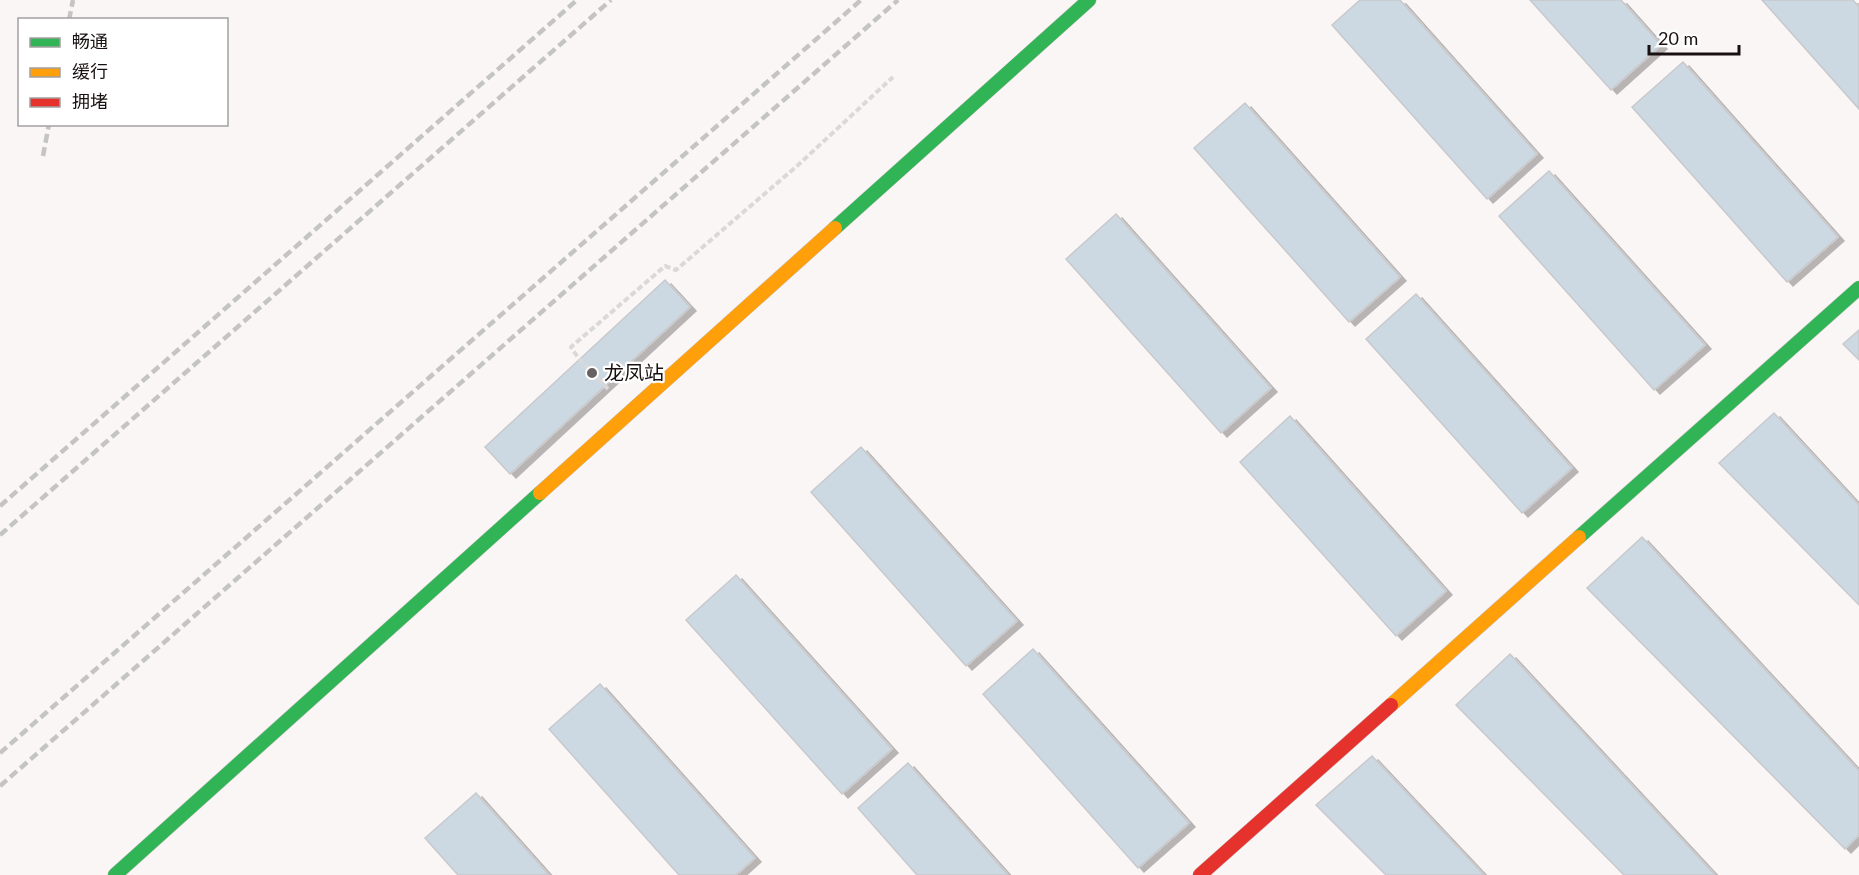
<svg xmlns="http://www.w3.org/2000/svg" width="1859" height="875" font-family="Lato,'Noto Sans SC',sans-serif">
  <style>
    .building { fill: #cdd9e2; stroke: #c8c9cc; stroke-width: 1.5; filter: url(#shadow) }
    .lines { fill: none; stroke-linecap: round; stroke-linejoin: round }
    .fast-casing { stroke: #c7c1c0; stroke-width: 15 }
    .slow-casing { stroke: #c7c1c0; stroke-width: 15 }
    .jam-casing { stroke: #c7c1c0; stroke-width: 15 }
    .path { stroke: #dad8d8; stroke-width: 4; stroke-dasharray: 6 3; stroke-linecap: butt }
    .fast { stroke: #30b455; stroke-width: 14 }
    .slow { stroke: #ff9f0a; stroke-width: 14 }
    .jam { stroke: #e5322d; stroke-width: 14 }
    .rail { stroke: #c5c4c4; stroke-width: 4.5; stroke-dasharray: 9 4.5; stroke-linecap: butt }
    .poi-dot { fill: #686161; stroke: #fff; stroke-width: 2 }
    .labels { text-anchor: middle; stroke-width: 4.5; stroke-linejoin: round; paint-order: stroke }
    .poi-label { font-size: 20px; fill: #191111; stroke: #fff; text-anchor: start }
  </style>
  <defs>
    <filter id="shadow"><feDropShadow dx="6" dy="4" stdDeviation="0" flood-color="#0004"/></filter>
  </defs>
  <rect width="100%" height="100%" fill="#fbf6f6"/>
  <g class="building">
    <polygon points="1360,0 1400,0 1537,154 1487,199 1332,25"/>
    <polygon points="1530,0 1621,0 1661,45 1611,90"/>
    <polygon points="1762,0 1853,0 1859,7 1859,109"/>
    <polygon points="1683,62 1838,237 1787,282 1632,107"/>
    <polygon points="1245,103 1400,277 1349,322 1194,148"/>
    <polygon points="1549,171 1705,345 1654,390 1499,216"/>
    <polygon points="1116,214 1271,388 1221,433 1066,259"/>
    <polygon points="665,280 690,307 510,474 485,447"/>
    <polygon points="1416,294 1572,468 1522,513 1366,339"/>
    <polygon points="1859,330 1859,360 1843,344"/>
    <polygon points="1774,413 1859,505 1859,605 1719,463"/>
    <polygon points="1290,416 1446,591 1396,636 1240,462"/>
    <polygon points="861,447 1017,621 966,666 811,492"/>
    <polygon points="1642,537 1859,771 1859,835 1845,849 1587,588"/>
    <polygon points="736,575 892,749 842,794 686,620"/>
    <polygon points="1033,649 1189,823 1138,868 983,694"/>
    <polygon points="1510,654 1715,875 1624,875 1456,705"/>
    <polygon points="600,684 755,858 736,875 679,875 549,729"/>
    <polygon points="1372,756 1484,875 1386,875 1316,805"/>
    <polygon points="908,763 1008,875 917,875 858,808"/>
    <polygon points="476,793 549,875 458,875 425,838"/>
  </g>
  <g class="lines">
    <g class="fast-casing">
      <g id="fast">
        <polyline points="835,228 1089,0"/>
        <polyline points="1579,537 1859,288"/>
        <polyline points="115,875 540,493"/>
      </g>
    </g>
    <g class="slow-casing">
      <g id="slow">
        <polyline points="540,493 835,228"/>
        <polyline points="1391,705 1579,537"/>
      </g>
    </g>
    <g class="jam-casing">
      <polyline id="jam" points="1200,875 1391,705"/>
    </g>
    <polyline class="path" points="608,389 579,359 571,347 665,266 676,270 797,166 893,77"/>
    <use href="#fast" class="fast"/>
    <use href="#slow" class="slow"/>
    <use href="#jam" class="jam"/>
    <g class="rail">
      <polyline points="69,20 73,0"/>
      <polyline points="43,156 49,124"/>
      <polyline points="0,506 577,0"/>
      <polyline points="0,535 611,0"/>
      <polyline points="0,753 861,0"/>
      <polyline points="0,786 898,0"/>
    </g>
  </g>
  <circle class="poi-dot" cx="592" cy="373" r="6"/>
  <g class="labels">
    <g class="poi-label">
      <text x="604" y="380">龙凤站</text>
    </g>
  </g>
  <rect x="18" y="18" width="210" height="108" fill="#ffffff" stroke="#a3a0a0" stroke-width="1.5"/>
  <rect x="30" y="38" width="30" height="9" fill="#30b455" stroke="#a3a0a0" stroke-width="1.5"/>
  <text x="72" y="48" font-size="18" fill="#191111">畅通</text>
  <rect x="30" y="68" width="30" height="9" fill="#ff9f0a" stroke="#a3a0a0" stroke-width="1.5"/>
  <text x="72" y="78" font-size="18" fill="#191111">缓行</text>
  <rect x="30" y="98" width="30" height="9" fill="#e5322d" stroke="#a3a0a0" stroke-width="1.5"/>
  <text x="72" y="108" font-size="18" fill="#191111">拥堵</text>
  <path d="M1649 45v9h90v-9" fill="none" stroke="#191111" stroke-width="3"/>
  <text x="1658" y="45" font-size="18" fill="#191111" stroke="#ffffff" stroke-width="4.5" paint-order="stroke">20 m</text>
</svg>
